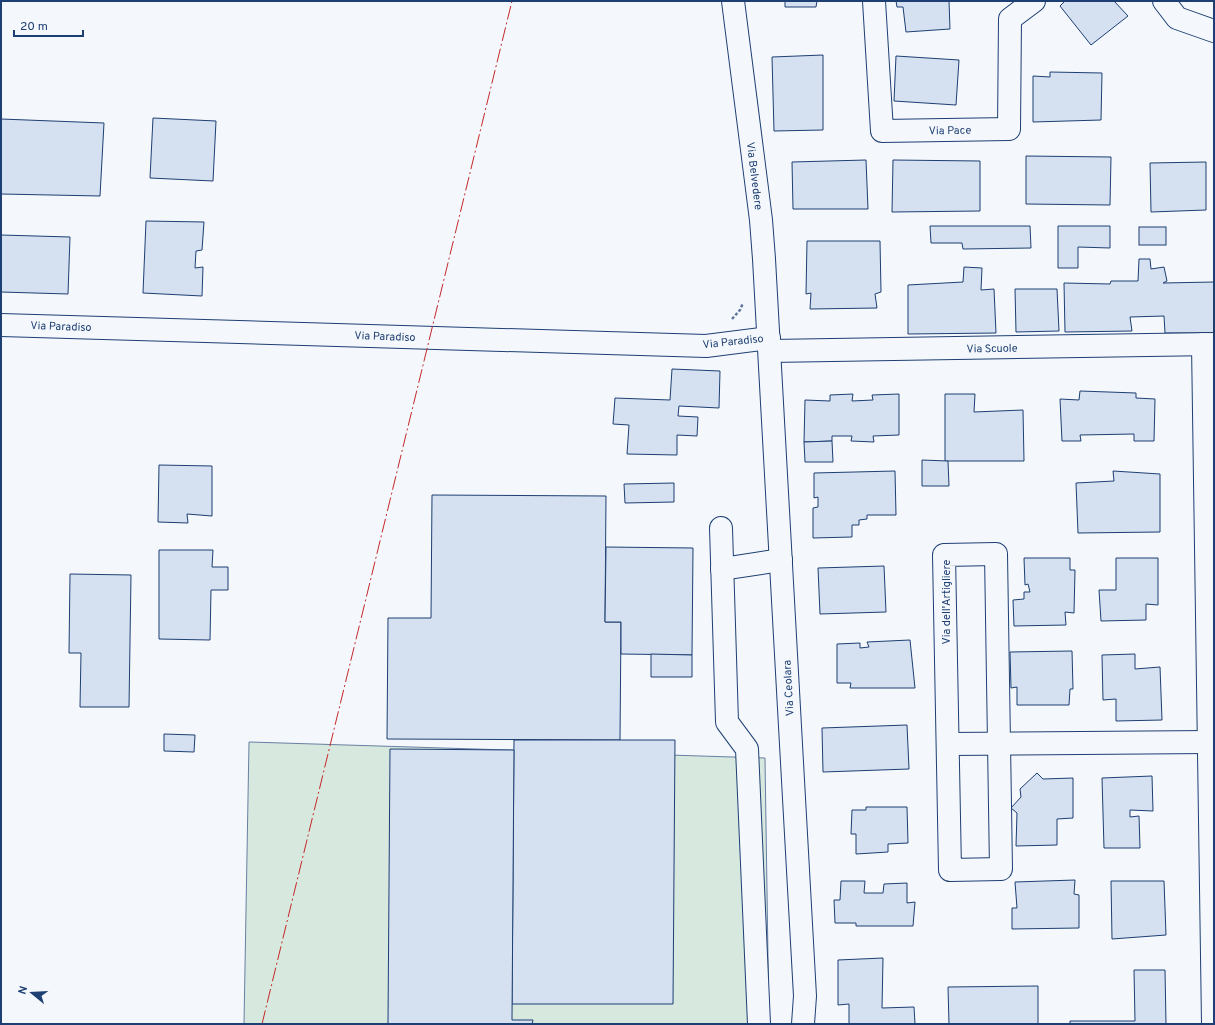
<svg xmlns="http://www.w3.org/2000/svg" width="1215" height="1025" font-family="Overpass,sans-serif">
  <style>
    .green { fill: #d7e8df; stroke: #687fa3 }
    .building { fill: #d5e0f0; stroke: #1d3f73 }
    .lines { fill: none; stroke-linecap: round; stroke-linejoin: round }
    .minor-casing { stroke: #1d3f73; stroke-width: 24 }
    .path { stroke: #5e769c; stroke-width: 2.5; stroke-dasharray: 3 2; stroke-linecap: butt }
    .minor { stroke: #f4f7fb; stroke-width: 22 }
    .power { stroke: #c62828; stroke-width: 1; stroke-dasharray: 14 3 2 3; stroke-linecap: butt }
    .labels { text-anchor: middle; stroke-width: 3; stroke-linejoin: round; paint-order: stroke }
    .street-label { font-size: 11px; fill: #1d3f73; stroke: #f4f7fb }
  </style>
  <rect width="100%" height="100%" fill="#f4f7fb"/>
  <polygon class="green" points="249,742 765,758 769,1024 244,1024"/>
  <g class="building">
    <polygon points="785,1 817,1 816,7 785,7"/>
    <polygon points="896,1 949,1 950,29 906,32 903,7 897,7"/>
    <polygon points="1065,1 1114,1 1128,16 1091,45 1060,6"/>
    <polygon points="823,55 823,130 774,131 772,57"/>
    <polygon points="896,56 959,60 956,105 894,101"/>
    <polygon points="1050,72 1102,73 1101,120 1033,122 1033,76 1050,77"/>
    <polygon points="153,118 216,121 213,181 150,178"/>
    <polygon points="1,119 104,123 100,196 1,194"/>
    <polygon points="1026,156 1111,157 1110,205 1026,204"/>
    <polygon points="866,160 868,209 793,209 792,162"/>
    <polygon points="893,160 980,161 980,211 892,212"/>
    <polygon points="1206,162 1206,210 1151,212 1150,163"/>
    <polygon points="146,221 204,222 202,250 196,251 195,268 203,267 202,296 143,293"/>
    <polygon points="930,226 1030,226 1031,248 963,249 962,243 931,243"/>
    <polygon points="1058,226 1110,226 1110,248 1078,247 1078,268 1058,268"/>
    <rect x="1139" y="227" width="27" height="18"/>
    <polygon points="1,235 70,237 68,294 1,292"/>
    <polygon points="807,241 880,241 881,292 875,294 877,308 810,309 811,293 806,294"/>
    <polygon points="1139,259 1150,259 1151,269 1164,267 1167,281 1163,283 1214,282 1214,333 1165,333 1164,316 1130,317 1132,331 1065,332 1064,283 1110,284 1111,281 1138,281"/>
    <polygon points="964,267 982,268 981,290 994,289 996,333 908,334 908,285 963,282"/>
    <polygon points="1015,289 1057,289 1059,331 1016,332"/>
    <polygon points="672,369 720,371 719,408 679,406 678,416 698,417 697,436 677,435 677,455 627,454 629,425 613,424 615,398 670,400"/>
    <polygon points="1080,391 1136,393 1136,398 1155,399 1154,441 1134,441 1134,434 1080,435 1081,441 1062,441 1060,399 1079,400"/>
    <polygon points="853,394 852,401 873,400 872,395 899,394 899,435 873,436 874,442 851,441 852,436 832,436 832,441 804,442 805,400 830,401 830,395"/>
    <polygon points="945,394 975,394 974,412 1023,410 1024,461 945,461"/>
    <polygon points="832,441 833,462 805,462 804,442"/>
    <polygon points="922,460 948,461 949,486 922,486"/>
    <polygon points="159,465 212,466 212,516 187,514 188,523 158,522"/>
    <polygon points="895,471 896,515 867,515 867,519 859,520 859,525 852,525 852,537 813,538 813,508 818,507 818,497 814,498 814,473"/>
    <polygon points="1113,471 1160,474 1160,532 1078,533 1076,483 1114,481"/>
    <polygon points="674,483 674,502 625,503 624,484"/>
    <polygon points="432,495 606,496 605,622 621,622 620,740 387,739 388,618 431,618"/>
    <polygon points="606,547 693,548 692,655 621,654 621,622 605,622"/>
    <polygon points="159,550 213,550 212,567 228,567 228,590 211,590 210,640 159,639"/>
    <polygon points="1024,558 1070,558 1070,570 1075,570 1074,613 1065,612 1066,625 1014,626 1013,600 1024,599 1024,592 1030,592 1028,584 1025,585"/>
    <polygon points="1116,558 1158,558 1158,605 1146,604 1146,620 1101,621 1099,590 1116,590"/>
    <polygon points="884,566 886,612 820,614 818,568"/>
    <polygon points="70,574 131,575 129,707 80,707 81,653 69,653"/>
    <polygon points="910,640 915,688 850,688 851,683 837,683 837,644 860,643 860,648 869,647 867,642"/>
    <polygon points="1072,651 1073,689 1070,689 1069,705 1017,705 1017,687 1011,688 1010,652"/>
    <polygon points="651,654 692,655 692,677 651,677"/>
    <polygon points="1135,654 1135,669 1160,667 1162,720 1116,721 1116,699 1103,700 1102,655"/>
    <polygon points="907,725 909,769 823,772 822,728"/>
    <polygon points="164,734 195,735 194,752 164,751"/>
    <polygon points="514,740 675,740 673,1004 512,1004"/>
    <polygon points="390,749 514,750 512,1020 533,1020 532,1024 388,1024"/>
    <polygon points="1037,773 1043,779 1073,778 1073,818 1057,819 1057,845 1016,846 1017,813 1011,808 1021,797 1020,789"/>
    <polygon points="1152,776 1153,811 1130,810 1130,817 1139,816 1140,848 1104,848 1102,778"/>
    <polygon points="866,807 907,807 908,843 888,844 888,852 856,854 856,834 851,834 852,810 866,810"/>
    <polygon points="1075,880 1074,894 1079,895 1079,928 1012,929 1012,908 1017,908 1015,882"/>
    <polygon points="841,881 865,881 864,893 883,893 884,884 907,883 907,903 915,902 913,926 856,926 856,923 835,923 834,900 840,900"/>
    <polygon points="1111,881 1164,881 1166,935 1112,939"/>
    <polygon points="883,958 882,1008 914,1007 915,1024 849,1024 849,1004 838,1005 838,960"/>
    <polygon points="1134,970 1165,970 1166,1024 1070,1024 1070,1021 1135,1021"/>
    <polygon points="1038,986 1038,1024 949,1024 948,987"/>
  </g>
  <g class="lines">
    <g class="minor-casing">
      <g id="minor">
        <polyline points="733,1 761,220 764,259 805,996 803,1024"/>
        <polyline points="874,1 882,131 1009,129 1010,19 1034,1"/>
        <polyline points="1164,1 1177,18 1214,31"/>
        <polyline points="1,325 706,346 769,338"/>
        <polyline points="1203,344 1213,1024"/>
        <polyline points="770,351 1214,344"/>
        <polyline points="721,528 727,722 747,749 759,1024"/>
        <polygon points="996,554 1001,869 950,870 944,555"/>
        <polyline points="722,569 781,560"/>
        <polyline points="948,744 1209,742"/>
      </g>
    </g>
    <polyline class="path" points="732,319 740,310 743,303"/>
    <use href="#minor" class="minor"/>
    <polyline class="power" points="262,1024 512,1"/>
  </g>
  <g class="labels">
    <g class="street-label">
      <text transform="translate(950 130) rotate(-1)" y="4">Via Pace</text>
      <text transform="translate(755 176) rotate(83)" y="4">Via Belvedere</text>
      <text transform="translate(61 326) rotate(2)" y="4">Via Paradiso</text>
      <text transform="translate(385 336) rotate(2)" y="4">Via Paradiso</text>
      <text transform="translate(733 341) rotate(-6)" y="4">Via Paradiso</text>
      <text transform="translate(992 348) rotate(-1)" y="4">Via Scuole</text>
      <text transform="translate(946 602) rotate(-90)" y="4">Via dell'Artigliere</text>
      <text transform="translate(788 688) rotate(-93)" y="4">Via Ceolara</text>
    </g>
  </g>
  <rect width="1215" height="1025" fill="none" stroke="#1d3f73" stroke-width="4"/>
  <g transform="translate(32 993) rotate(288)" stroke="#f4f7fb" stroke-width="3" paint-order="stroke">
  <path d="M0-3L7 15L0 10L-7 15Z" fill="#1d3f73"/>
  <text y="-6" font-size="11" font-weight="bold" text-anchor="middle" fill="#1d3f73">N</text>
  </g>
  <path d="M14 30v6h69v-6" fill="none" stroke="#1d3f73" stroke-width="2"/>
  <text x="20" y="30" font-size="12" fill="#1d3f73" stroke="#f4f7fb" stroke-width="3" paint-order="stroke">20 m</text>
</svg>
